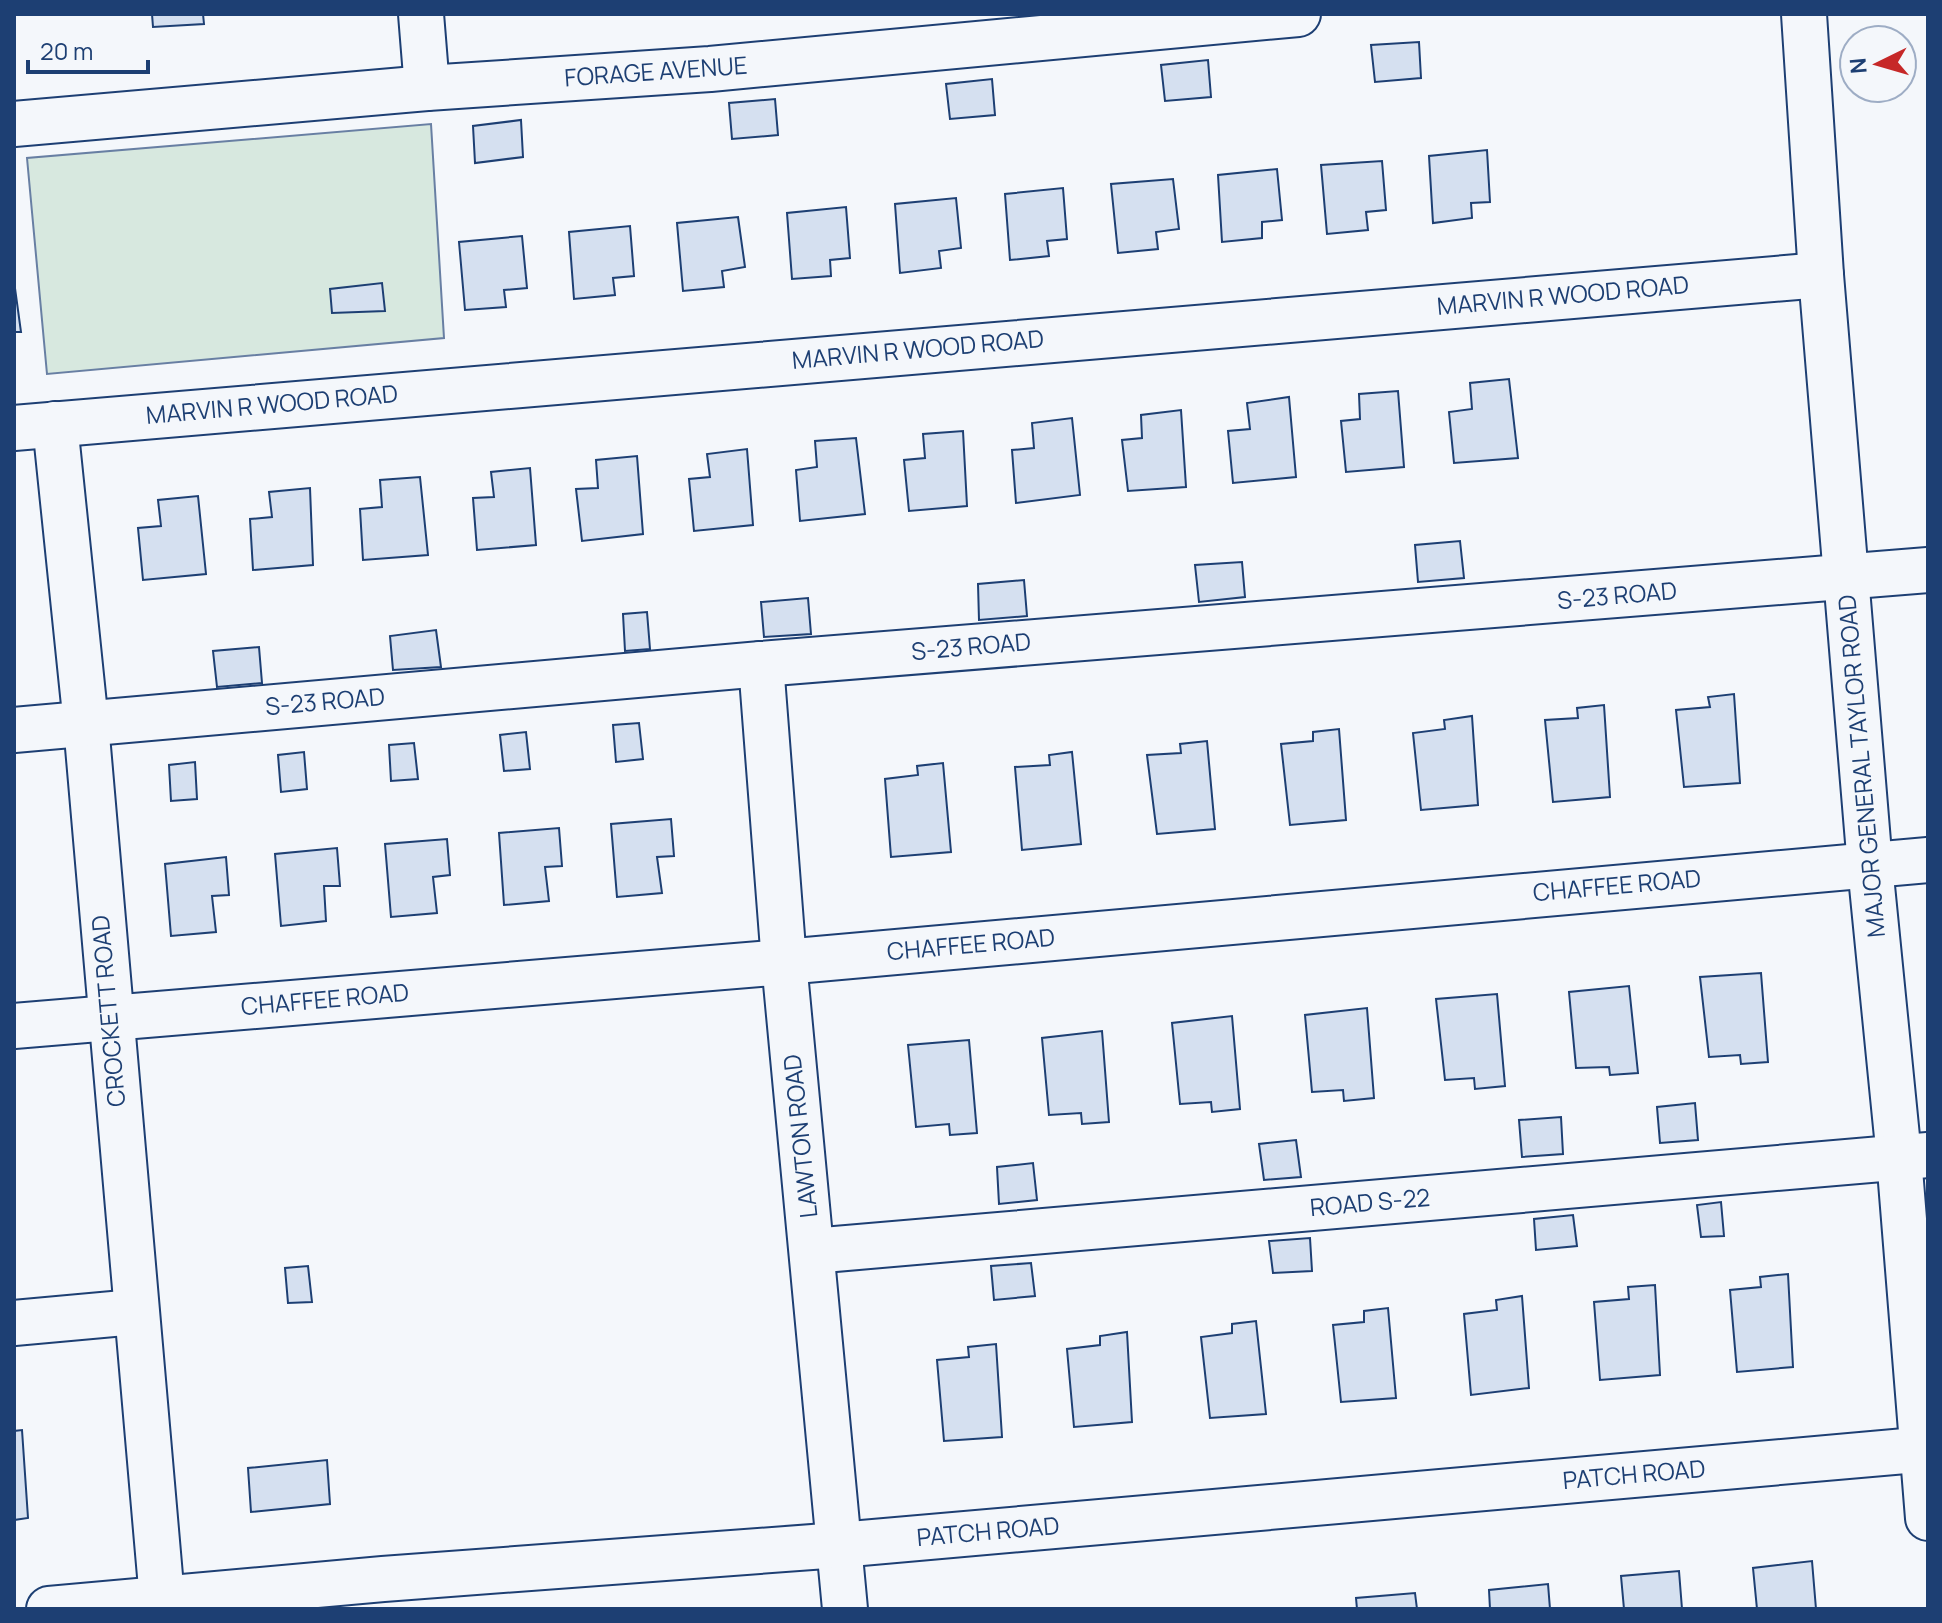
<svg xmlns="http://www.w3.org/2000/svg" width="1942" height="1623" font-family="Manrope,sans-serif">
  <style>
    .green { fill: #d7e8df; stroke: #687fa3; stroke-width: 2 }
    .building { fill: #d5e0f0; stroke: #1d3f73; stroke-width: 2 }
    .lines { fill: none; stroke-linecap: round; stroke-linejoin: round }
    .minor-casing { stroke: #1d3f73; stroke-width: 48 }
    .minor { stroke: #f4f7fb; stroke-width: 44 }
    .labels { text-anchor: middle; stroke-width: 6; stroke-linejoin: round; paint-order: stroke }
    .street-label { font-size: 24px; fill: #1d3f73; stroke: #f4f7fb }
  </style>
  <rect width="100%" height="100%" fill="#f4f7fb"/>
  <polygon class="green" points="431,124 444,338 47,374 27,158"/>
  <g class="building">
    <polygon points="152,14 203,14 204,24 153,27"/>
    <polygon points="1419,42 1421,78 1375,82 1371,45"/>
    <polygon points="1208,60 1211,97 1165,101 1161,65"/>
    <polygon points="992,79 995,115 950,119 946,84"/>
    <polygon points="775,99 778,135 732,139 729,103"/>
    <polygon points="521,120 523,157 475,163 473,126"/>
    <polygon points="1487,150 1490,202 1471,203 1472,218 1433,223 1429,156"/>
    <polygon points="1382,161 1386,210 1366,212 1368,230 1327,234 1321,165"/>
    <polygon points="1277,169 1282,220 1262,222 1262,238 1222,242 1218,175"/>
    <polygon points="1173,179 1179,229 1156,232 1158,249 1118,253 1111,184"/>
    <polygon points="1063,188 1067,239 1047,241 1049,256 1010,260 1005,194"/>
    <polygon points="956,198 961,248 939,251 941,268 900,273 895,204"/>
    <polygon points="846,207 850,258 830,260 831,276 792,279 787,213"/>
    <polygon points="738,217 745,267 722,271 724,287 683,291 677,223"/>
    <polygon points="630,226 634,276 613,278 615,295 574,299 569,232"/>
    <polygon points="522,236 527,288 504,290 506,307 465,310 459,242"/>
    <polygon points="14,281 21,332 14,332"/>
    <polygon points="382,283 385,311 332,313 330,289"/>
    <polygon points="1509,379 1518,458 1454,463 1449,412 1472,409 1470,383"/>
    <polygon points="1398,391 1404,467 1346,472 1341,421 1360,419 1359,394"/>
    <polygon points="1289,397 1296,477 1233,483 1228,431 1250,429 1247,403"/>
    <polygon points="1181,410 1186,487 1128,491 1122,440 1142,438 1141,415"/>
    <polygon points="1072,418 1080,495 1016,503 1012,450 1034,448 1032,423"/>
    <polygon points="963,431 967,506 909,511 904,460 925,458 923,434"/>
    <polygon points="856,438 865,514 800,521 796,470 817,467 815,441"/>
    <polygon points="747,449 753,525 694,531 689,479 710,477 707,454"/>
    <polygon points="637,456 643,534 582,541 576,489 598,488 596,460"/>
    <polygon points="530,468 536,545 477,550 473,498 494,497 491,472"/>
    <polygon points="420,477 428,555 363,560 360,509 382,507 380,480"/>
    <polygon points="310,488 313,565 253,570 250,519 272,517 269,492"/>
    <polygon points="198,496 206,574 143,580 138,528 161,526 158,500"/>
    <polygon points="1460,541 1464,578 1418,582 1415,545"/>
    <polygon points="1242,562 1245,597 1199,602 1195,565"/>
    <polygon points="1024,580 1027,616 979,620 978,584"/>
    <polygon points="808,598 811,634 764,637 761,602"/>
    <polygon points="647,612 650,649 625,651 623,614"/>
    <polygon points="436,630 441,667 393,670 390,636"/>
    <polygon points="259,647 262,683 217,687 213,651"/>
    <polygon points="1734,694 1740,783 1684,787 1676,710 1710,707 1708,697"/>
    <polygon points="1604,705 1610,797 1553,802 1545,720 1578,718 1577,708"/>
    <polygon points="1472,716 1478,805 1421,810 1413,733 1445,729 1444,720"/>
    <polygon points="639,723 643,759 616,762 613,725"/>
    <polygon points="1339,729 1346,820 1290,825 1281,744 1313,741 1313,732"/>
    <polygon points="526,732 530,769 504,771 500,735"/>
    <polygon points="1207,741 1215,829 1157,834 1147,755 1181,753 1180,744"/>
    <polygon points="414,743 418,779 391,781 389,745"/>
    <polygon points="304,752 307,789 281,792 278,755"/>
    <polygon points="1072,752 1081,844 1022,850 1015,767 1050,765 1049,755"/>
    <polygon points="195,762 197,799 171,801 169,765"/>
    <polygon points="943,763 951,852 891,857 885,779 918,775 917,766"/>
    <polygon points="671,819 674,856 657,857 662,893 617,897 611,824"/>
    <polygon points="559,828 562,866 545,867 549,901 504,905 499,833"/>
    <polygon points="447,839 450,875 433,877 437,913 391,917 385,844"/>
    <polygon points="337,848 340,886 324,886 326,921 281,926 275,854"/>
    <polygon points="226,857 229,895 212,896 216,932 171,936 165,864"/>
    <polygon points="1761,973 1768,1062 1741,1064 1740,1055 1709,1057 1700,977"/>
    <polygon points="1629,986 1638,1073 1610,1075 1609,1067 1576,1068 1569,992"/>
    <polygon points="1497,994 1505,1086 1475,1089 1474,1078 1445,1080 1436,999"/>
    <polygon points="1367,1008 1374,1098 1344,1101 1343,1090 1312,1092 1305,1015"/>
    <polygon points="1232,1016 1240,1109 1212,1112 1211,1102 1180,1104 1172,1023"/>
    <polygon points="1102,1031 1109,1122 1082,1124 1081,1113 1049,1115 1042,1038"/>
    <polygon points="969,1040 977,1133 950,1135 949,1124 916,1127 908,1045"/>
    <polygon points="1695,1103 1698,1140 1660,1143 1657,1107"/>
    <polygon points="1561,1117 1563,1154 1522,1157 1519,1120"/>
    <polygon points="1296,1140 1301,1177 1264,1180 1259,1144"/>
    <polygon points="1033,1163 1037,1200 999,1204 997,1167"/>
    <polygon points="1721,1202 1724,1236 1701,1237 1697,1205"/>
    <polygon points="1573,1215 1577,1246 1536,1250 1534,1219"/>
    <polygon points="1310,1238 1312,1271 1273,1273 1269,1241"/>
    <polygon points="1031,1263 1035,1296 994,1300 991,1266"/>
    <polygon points="308,1266 312,1302 288,1303 285,1268"/>
    <polygon points="1788,1274 1793,1367 1737,1372 1730,1290 1761,1287 1760,1277"/>
    <polygon points="1655,1285 1660,1375 1600,1380 1594,1302 1629,1299 1628,1287"/>
    <polygon points="1522,1296 1529,1388 1471,1395 1464,1314 1497,1310 1496,1300"/>
    <polygon points="1388,1308 1396,1398 1341,1402 1333,1325 1364,1322 1364,1311"/>
    <polygon points="1256,1321 1266,1414 1210,1418 1201,1337 1232,1333 1232,1324"/>
    <polygon points="1127,1332 1132,1422 1074,1427 1067,1349 1100,1345 1100,1336"/>
    <polygon points="996,1344 1002,1437 944,1441 937,1360 969,1357 968,1347"/>
    <polygon points="22,1430 28,1518 14,1520 14,1431"/>
    <polygon points="327,1460 330,1504 251,1512 248,1468"/>
    <polygon points="1812,1561 1816,1609 1757,1609 1753,1568"/>
    <polygon points="1679,1571 1682,1609 1624,1609 1621,1576"/>
    <polygon points="1548,1584 1550,1609 1490,1609 1489,1590"/>
    <polygon points="1415,1593 1417,1609 1357,1609 1356,1598"/>
  </g>
  <g class="lines">
    <g class="minor-casing">
      <g id="minor">
        <polyline points="421,14 427,88"/>
        <polyline points="1804,14 1821,275 1870,866 1899,1157 1928,1518"/>
        <polyline points="14,124 427,88 710,69 1298,14"/>
        <polyline points="55,424 86,724 162,1599"/>
        <polyline points="14,428 1821,275"/>
        <polyline points="761,664 784,962 845,1609"/>
        <polyline points="14,730 761,664 1928,570"/>
        <polyline points="14,1026 784,962 1928,860"/>
        <polyline points="812,1251 1928,1155"/>
        <polyline points="14,1323 135,1312"/>
        <polyline points="49,1609 383,1579 839,1545 1928,1449"/>
      </g>
    </g>
    <use href="#minor" class="minor"/>
  </g>
  <g class="labels">
    <g class="street-label">
      <text transform="translate(656 72) rotate(-4)" y="8">FORAGE AVENUE</text>
      <text transform="translate(1563 296) rotate(-5)" y="8">MARVIN R WOOD ROAD</text>
      <text transform="translate(918 350) rotate(-5)" y="8">MARVIN R WOOD ROAD</text>
      <text transform="translate(272 405) rotate(-5)" y="8">MARVIN R WOOD ROAD</text>
      <text transform="translate(1617 596) rotate(-5)" y="8">S-23 ROAD</text>
      <text transform="translate(971 647) rotate(-5)" y="8">S-23 ROAD</text>
      <text transform="translate(325 702) rotate(-5)" y="8">S-23 ROAD</text>
      <text transform="translate(1862 766) rotate(-95)" y="8">MAJOR GENERAL TAYLOR ROAD</text>
      <text transform="translate(1617 886) rotate(-5)" y="8">CHAFFEE ROAD</text>
      <text transform="translate(971 945) rotate(-5)" y="8">CHAFFEE ROAD</text>
      <text transform="translate(325 1000) rotate(-5)" y="8">CHAFFEE ROAD</text>
      <text transform="translate(109 1011) rotate(-95)" y="8">CROCKETT ROAD</text>
      <text transform="translate(801 1136) rotate(-96)" y="8">LAWTON ROAD</text>
      <text transform="translate(1370 1203) rotate(-5)" y="8">ROAD S-22</text>
      <text transform="translate(1634 1475) rotate(-5)" y="8">PATCH ROAD</text>
      <text transform="translate(988 1532) rotate(-5)" y="8">PATCH ROAD</text>
    </g>
  </g>
  <rect width="1942" height="1623" fill="none" stroke="#1d3f73" stroke-width="32"/>
  <g transform="translate(1878 64) rotate(265)"><circle r="38" fill="#f4f7fb" stroke="#9eadc5" stroke-width="2"/>
  <path d="M0-6L14 30L0 20L-14 30Z" fill="#c62828"/>
  <text y="-12" font-size="22" font-weight="bold" text-anchor="middle" fill="#1d3f73">N</text>
  </g>
  <path d="M28 60v12h120v-12" fill="none" stroke="#1d3f73" stroke-width="4"/>
  <text x="40" y="60" font-size="24" fill="#1d3f73" stroke="#f4f7fb" stroke-width="6" paint-order="stroke">20 m</text>
</svg>
